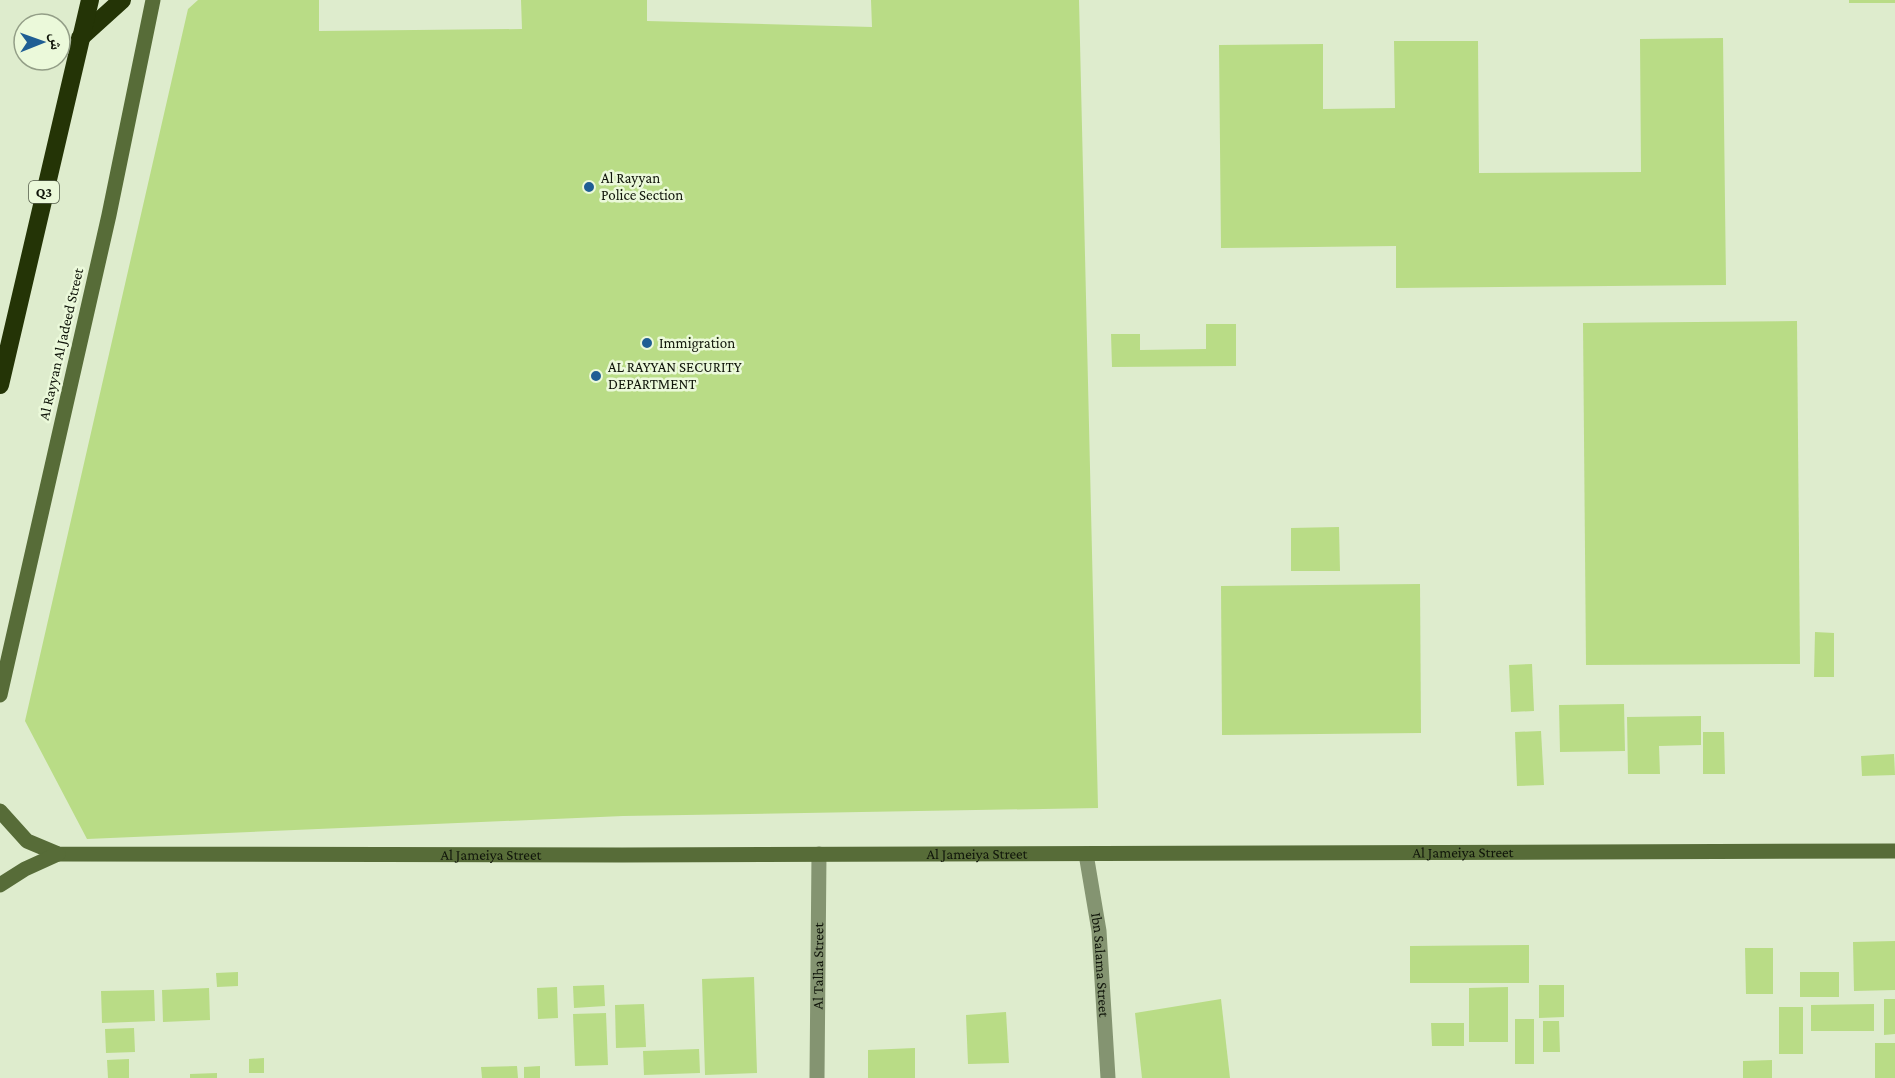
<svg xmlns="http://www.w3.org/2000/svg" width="1895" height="1078" font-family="'Crimson Pro','Noto Naskh Arabic',serif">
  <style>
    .building { fill: #b9dc86 }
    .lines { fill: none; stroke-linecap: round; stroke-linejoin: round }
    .street { stroke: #849471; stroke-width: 15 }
    .secondary { stroke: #576c38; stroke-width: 15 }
    .highway { stroke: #243406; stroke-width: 18 }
    .poi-dot { fill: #1f5e94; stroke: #ebf9da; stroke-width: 2 }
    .labels { text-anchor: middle; stroke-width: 5; stroke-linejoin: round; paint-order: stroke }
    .shield { fill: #ebf9da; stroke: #525948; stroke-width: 1.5 }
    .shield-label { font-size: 14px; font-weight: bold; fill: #10150a }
    .poi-label { font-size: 15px; fill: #10150a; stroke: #ebf9da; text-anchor: start }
    .street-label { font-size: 15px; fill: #10150a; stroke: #ebf9da }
  </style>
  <rect width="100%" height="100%" fill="#deeccd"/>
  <g class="building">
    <polygon points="198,0 319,0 319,31 522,29 521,0 647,0 647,21 872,27 871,0 1079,0 1098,808 623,816 87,839 25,721 188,9"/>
    <rect x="1849" y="0" width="46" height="3"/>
    <polygon points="1723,38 1726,285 1396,288 1396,246 1221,248 1219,45 1323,44 1323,109 1395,108 1394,41 1478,41 1479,173 1641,172 1640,39"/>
    <polygon points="1797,321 1800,664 1586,665 1583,323"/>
    <polygon points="1206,324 1236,324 1236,366 1112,367 1111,334 1140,334 1140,350 1206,349"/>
    <polygon points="1339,527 1340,571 1291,571 1291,528"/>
    <polygon points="1420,584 1421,733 1222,735 1221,586"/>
    <polygon points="1815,632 1834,633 1834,677 1814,677"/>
    <polygon points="1532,664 1534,711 1511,712 1509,665"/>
    <polygon points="1624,704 1625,751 1560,752 1559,705"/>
    <polygon points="1701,716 1701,745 1659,746 1660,774 1628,774 1627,717"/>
    <polygon points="1541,731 1544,785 1517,786 1515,732"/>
    <polygon points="1703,732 1724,732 1725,774 1703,774"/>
    <polygon points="1894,754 1895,775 1862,776 1861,756"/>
    <polygon points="1895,941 1895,990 1854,991 1853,942"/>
    <polygon points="1529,945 1529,983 1410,983 1410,946"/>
    <polygon points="1745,948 1773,948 1773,994 1746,994"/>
    <polygon points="238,972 238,986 217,987 216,973"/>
    <rect x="1800" y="972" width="39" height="25"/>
    <polygon points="754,977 757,1073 705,1075 702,979"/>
    <polygon points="604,985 605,1006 574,1008 573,986"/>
    <polygon points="1539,985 1564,985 1564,1017 1539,1018"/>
    <polygon points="557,987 558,1018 538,1019 537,988"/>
    <polygon points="1508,987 1508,1042 1469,1042 1469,988"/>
    <polygon points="209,988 210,1020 163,1022 162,990"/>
    <polygon points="154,990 155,1021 102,1023 101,991"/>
    <polygon points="1221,999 1230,1078 1142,1078 1135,1013"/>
    <polygon points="1884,999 1895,999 1895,1034 1884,1035"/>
    <polygon points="644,1004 646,1047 616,1048 615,1005"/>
    <polygon points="1874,1004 1874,1031 1811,1031 1811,1005"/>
    <rect x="1779" y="1007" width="24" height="47"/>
    <polygon points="1006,1012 1009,1063 968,1064 966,1015"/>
    <polygon points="606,1013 608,1065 575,1066 573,1014"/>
    <rect x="1515" y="1019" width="19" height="45"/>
    <polygon points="1543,1021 1559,1021 1560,1052 1543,1052"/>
    <polygon points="1431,1023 1464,1023 1464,1046 1432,1046"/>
    <polygon points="134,1028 135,1052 106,1053 105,1029"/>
    <rect x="1875" y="1043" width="20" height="35"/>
    <polygon points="915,1048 915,1078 868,1078 868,1050"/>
    <polygon points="699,1049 700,1073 644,1075 643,1051"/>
    <polygon points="264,1058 264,1073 249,1073 249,1059"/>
    <polygon points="129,1059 129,1078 108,1078 107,1060"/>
    <polygon points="1772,1060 1772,1078 1743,1078 1743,1061"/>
    <polygon points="517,1066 518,1078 482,1078 481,1067"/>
    <polygon points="540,1066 540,1078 524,1078 524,1067"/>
    <polygon points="217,1073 217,1078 190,1078 190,1074"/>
  </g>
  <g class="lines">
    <g class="street">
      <path id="s1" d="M1086,854L1099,931L1108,1078"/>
      <path id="s2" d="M817,1078L819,854"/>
    </g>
    <g class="secondary">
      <polyline points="0,695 109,215 153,0"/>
      <path id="s3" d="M0,811L27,841L58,854L622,855L1895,851"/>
      <polyline points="0,885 25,869 58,854"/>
    </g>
    <g class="highway">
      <polyline points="80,38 122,0"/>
      <polyline points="0,385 90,0"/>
    </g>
  </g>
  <g class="poi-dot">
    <circle cx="589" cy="187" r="6"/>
    <circle cx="647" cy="343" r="6"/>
    <circle cx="596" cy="376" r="6"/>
  </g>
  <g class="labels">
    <rect class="shield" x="29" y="181" width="30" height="22" rx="4.5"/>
    <g class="shield-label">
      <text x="44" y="197">Q3</text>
    </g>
    <g class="poi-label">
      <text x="601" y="183">Al Rayyan<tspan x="601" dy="17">Police Section</tspan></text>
      <text x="659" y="348">Immigration</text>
      <text x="608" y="372">AL RAYYAN SECURITY<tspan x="608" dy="17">DEPARTMENT</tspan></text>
    </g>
    <g class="street-label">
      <text transform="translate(61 344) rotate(-77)" y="5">Al Rayyan Al Jadeed Street</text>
      <text dy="5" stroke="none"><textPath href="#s3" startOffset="1479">Al Jameiya Street</textPath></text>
      <text dy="5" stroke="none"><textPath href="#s3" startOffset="993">Al Jameiya Street</textPath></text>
      <text dy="5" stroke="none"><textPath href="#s3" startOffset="507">Al Jameiya Street</textPath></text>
      <text dy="5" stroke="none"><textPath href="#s2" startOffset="112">Al Talha Street</textPath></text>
      <text dy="5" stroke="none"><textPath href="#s1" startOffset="112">Ibn Salama Street</textPath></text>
    </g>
  </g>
  <g transform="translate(42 42) rotate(89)"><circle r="28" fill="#ebf9da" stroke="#939e87" stroke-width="1.5"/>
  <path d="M0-4.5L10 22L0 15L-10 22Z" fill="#1f5e94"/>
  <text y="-9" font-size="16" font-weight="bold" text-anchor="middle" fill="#10150a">ش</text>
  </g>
</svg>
